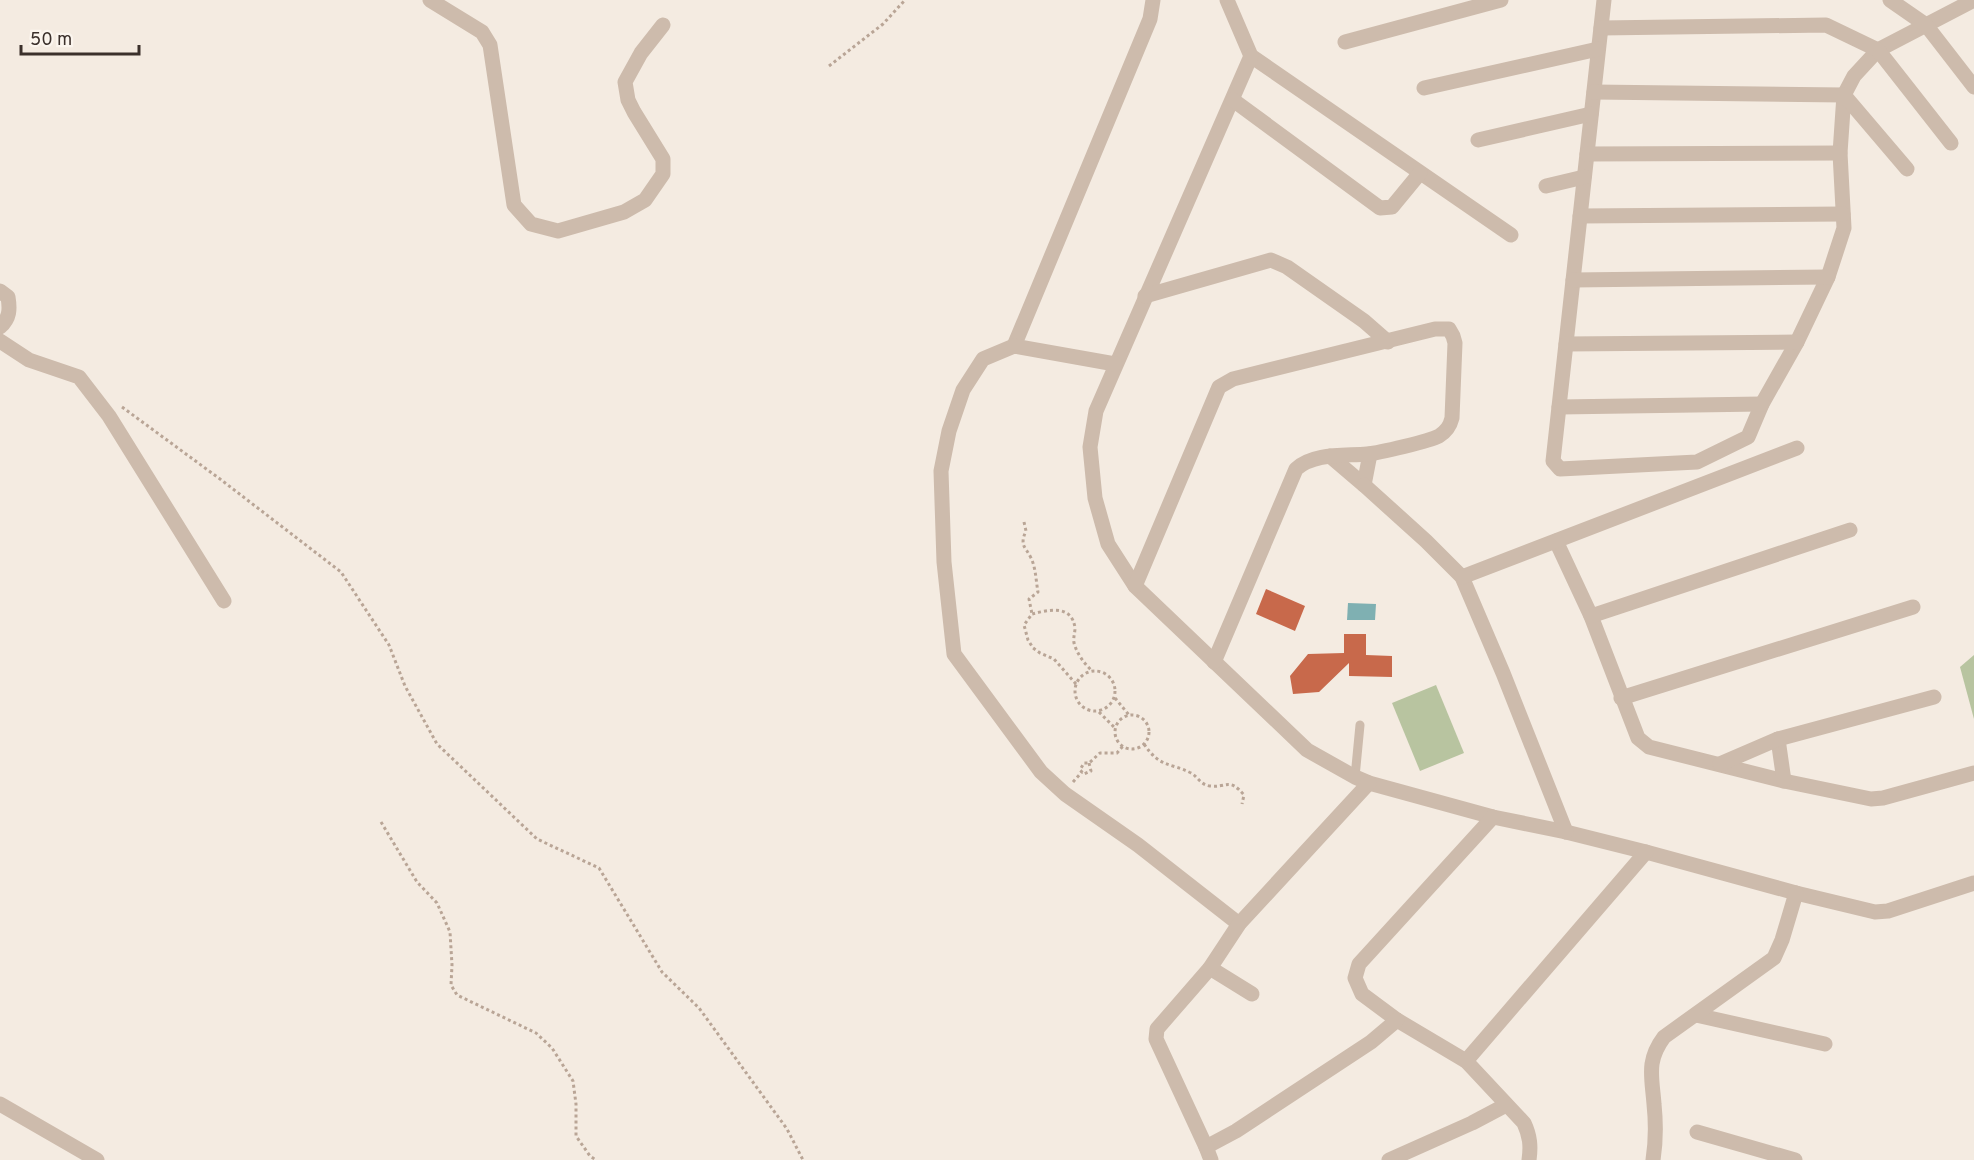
<svg xmlns="http://www.w3.org/2000/svg" width="1974" height="1160" font-family="Overpass,sans-serif">
  <style>
    .green { fill: #b8c4a0 }
    .water { fill: #7fb0b2 }
    .building { fill: #c8694b }
    .lines { fill: none; stroke-linecap: round; stroke-linejoin: round }
    .path { stroke: #b9a596; stroke-width: 3; stroke-dasharray: 3 3; stroke-linecap: butt }
    .lane { stroke: #cdbbac; stroke-width: 9 }
    .street { stroke: #cdbbac; stroke-width: 15 }
  </style>
  <rect width="100%" height="100%" fill="#f4ebe1"/>
  <g class="green">
    <polygon points="1974,655 1974,719 1960,667"/>
    <polygon points="1436,685 1464,753 1420,771 1392,703"/>
  </g>
  <polygon class="water" points="1348,603 1376,604 1375,620 1347,620"/>
  <g class="building">
    <polygon points="1266,589 1305,606 1295,631 1256,614"/>
    <polygon points="1344,634 1366,634 1366,655 1392,656 1392,677 1349,676 1349,663 1319,692 1293,694 1290,676 1308,654 1344,653"/>
  </g>
  <g class="lines">
    <g class="path">
      <polyline points="829,66 883,24 905,0"/>
      <polyline points="122,407 220,479 341,572 389,645 405,686 437,744 537,839 599,868 662,972 699,1008 787,1129 803,1160"/>
      <path d="M1024,522L1026,531C1019,546 1026,547 1031,558C1036,568 1036,582 1038,592L1029,599L1032,614"/>
      <circle cx="1095" cy="691" r="20"/>
      <path d="M1076,684L1054,659L1040,653L1033,648L1028,640L1024,625L1032,614C1048,610 1072,604 1075,628C1075,633 1073,638 1074,643C1077,654 1084,663 1092,671"/>
      <polyline points="1115,698 1129,715"/>
      <polyline points="1099,712 1115,728"/>
      <circle cx="1132" cy="732" r="17"/>
      <path d="M1144,744C1160,768 1169,762 1191,773C1198,777 1201,785 1210,786C1227,788 1229,777 1244,795L1242,804"/>
      <polyline points="1089,763 1091,771 1084,774 1080,770 1084,763 1089,763 1100,753 1117,753 1123,746"/>
      <polyline points="1073,782 1082,772"/>
      <polyline points="381,822 417,882 437,903 450,932 452,965 451,985 457,995 536,1033 552,1048 573,1081 576,1104 576,1136 590,1156 596,1160"/>
    </g>
    <polyline class="lane" points="1355,777 1360,725"/>
    <g class="street">
      <polyline points="430,0 482,32 490,45 514,205 531,224 558,231 624,212 645,200 663,174 663,159 634,112 628,100 625,82 641,53 663,25"/>
      <polyline points="1227,0 1251,56 1511,235"/>
      <polyline points="1604,0 1553,461 1560,469 1697,462 1748,437 1762,404 1797,342 1828,277 1844,228 1840,153 1844,95 1854,76 1878,50 1974,0"/>
      <polyline points="1890,0 1926,25 1974,87"/>
      <polyline points="1601,28 1826,25 1878,50 1951,143"/>
      <polyline points="1345,42 1501,0"/>
      <polyline points="1251,56 1096,411 1090,447 1095,498 1108,544 1135,586 1307,750 1355,777 1369,783 1493,817 1566,832 1646,852 1796,893 1875,912 1888,911 1974,883"/>
      <polyline points="1424,88 1598,49"/>
      <polyline points="1594,92 1844,95 1907,169"/>
      <polyline points="1233,100 1380,208 1392,207 1420,173"/>
      <polyline points="1478,140 1591,114"/>
      <polyline points="1587,154 1840,153"/>
      <polyline points="1546,186 1584,177"/>
      <polyline points="1580,216 1843,214"/>
      <polyline points="1573,280 1828,277"/>
      <path d="M0,291L8,297C10,309 10,318 0,327"/>
      <polyline points="1145,296 1271,260 1287,267 1364,321 1388,342"/>
      <polyline points="0,341 29,360 79,377 109,416 224,601"/>
      <polyline points="1566,344 1797,342"/>
      <polyline points="1014,346 1150,19 1153,0"/>
      <polyline points="1115,364 1014,346 983,359 963,390 949,431 941,471 944,562 954,654 1041,772 1065,794 1138,845 1239,924"/>
      <polyline points="1559,407 1762,404"/>
      <polyline points="1330,456 1364,485 1370,454"/>
      <polyline points="1364,485 1426,541 1462,577 1503,673 1566,832"/>
      <polyline points="1556,541 1591,616 1638,738 1649,747 1784,781 1871,799 1883,798 1974,773"/>
      <polyline points="1462,577 1797,448"/>
      <path d="M1135,586L1219,387L1233,379L1435,329H1449L1453,336L1455,343L1452,418C1450,426 1447,431 1439,436C1430,441 1379,453 1367,454C1343,456 1314,453 1296,469L1214,662"/>
      <polyline points="1591,616 1850,530"/>
      <polyline points="1621,698 1913,607"/>
      <polyline points="1778,739 1784,781"/>
      <polyline points="1720,764 1778,739 1934,697"/>
      <path d="M1493,817L1359,964L1355,978L1362,994L1397,1020L1466,1061L1524,1123C1530,1136 1531,1146 1529,1160"/>
      <polyline points="1210,968 1252,994"/>
      <polyline points="1696,1015 1825,1044"/>
      <polyline points="1466,1061 1646,852"/>
      <polyline points="0,1104 97,1160"/>
      <polyline points="1697,1132 1795,1160"/>
      <polyline points="1206,1147 1236,1131 1371,1042 1397,1020"/>
      <polyline points="1211,1160 1206,1147 1156,1039 1157,1029 1210,968 1239,924 1369,783"/>
      <polyline points="1389,1160 1472,1123 1506,1105"/>
      <path d="M1653,1160C1656,1141 1656,1123 1654,1104C1652,1077 1646,1061 1664,1037L1774,958L1782,940L1796,893"/>
    </g>
  </g>
  <path d="M21 45v9h118v-9" fill="none" stroke="#3b302b" stroke-width="3"/>
  <text x="30" y="45" font-size="18" fill="#3b302b" stroke="#fbf5ee" stroke-width="4.5" paint-order="stroke">50 m</text>
</svg>
